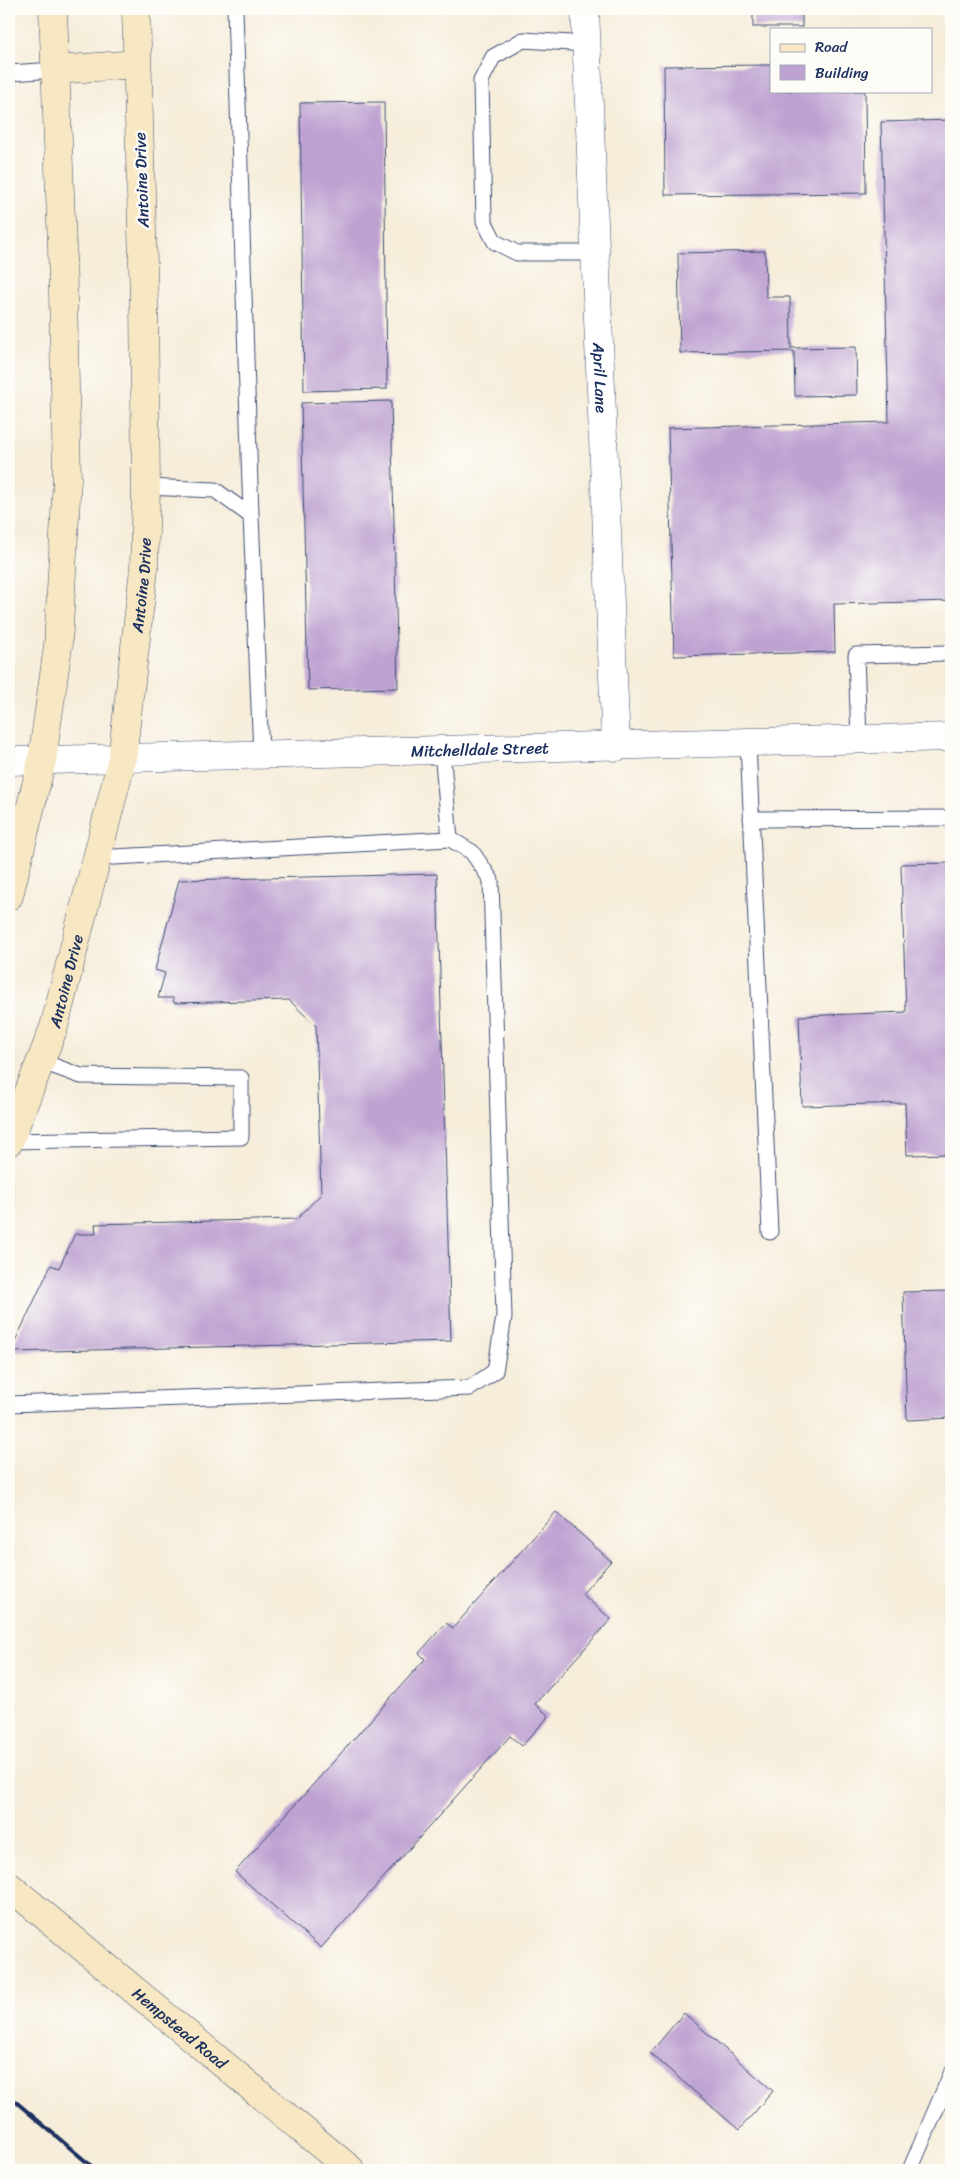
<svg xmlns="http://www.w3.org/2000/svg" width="960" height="2179" font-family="Sriracha,sans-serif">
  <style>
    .building { fill: #bea2d1 }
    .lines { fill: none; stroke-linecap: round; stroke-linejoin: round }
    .service-casing { stroke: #3c4c71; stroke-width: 17 }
    .minor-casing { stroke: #3c4c71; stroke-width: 29 }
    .secondary-casing { stroke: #3c4c71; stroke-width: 29 }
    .service { stroke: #fff; stroke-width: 15 }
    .minor { stroke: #fff; stroke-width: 28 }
    .secondary { stroke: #f7e8c3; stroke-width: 28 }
    .rail { stroke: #1b2f5e; stroke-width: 4 }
    .labels { text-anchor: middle; stroke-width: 5; stroke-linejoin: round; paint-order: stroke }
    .street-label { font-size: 16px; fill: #1b2f5e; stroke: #fdfcf7 }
  </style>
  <rect width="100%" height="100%" fill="#fdfcf7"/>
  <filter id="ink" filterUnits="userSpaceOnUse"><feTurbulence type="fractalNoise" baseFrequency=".02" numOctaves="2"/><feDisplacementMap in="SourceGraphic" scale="10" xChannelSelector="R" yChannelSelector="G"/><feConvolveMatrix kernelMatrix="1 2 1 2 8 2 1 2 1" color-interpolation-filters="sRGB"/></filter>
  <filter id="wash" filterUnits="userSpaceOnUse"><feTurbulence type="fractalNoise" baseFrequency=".0096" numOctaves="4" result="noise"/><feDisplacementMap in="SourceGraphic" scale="20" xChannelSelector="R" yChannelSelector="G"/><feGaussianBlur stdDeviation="1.12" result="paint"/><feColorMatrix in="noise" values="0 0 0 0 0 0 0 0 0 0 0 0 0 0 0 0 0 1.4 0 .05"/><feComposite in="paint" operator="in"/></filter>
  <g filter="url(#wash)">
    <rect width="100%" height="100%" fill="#f6edda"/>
    <g id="blocks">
      <g class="building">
        <rect x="753" y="9" width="49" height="18"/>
        <polygon points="771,65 771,91 865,91 866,193 665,195 664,66"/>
        <polygon points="384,102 387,389 304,391 300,103"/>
        <polygon points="951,120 951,601 834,604 835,652 674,656 668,428 889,422 881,122"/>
        <polygon points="765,251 766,297 790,297 791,348 856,347 857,395 795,396 794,351 680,353 678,253"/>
        <polygon points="391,401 398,688 308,690 301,403"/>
        <polygon points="951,863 951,1154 907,1155 905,1103 802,1106 799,1016 906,1012 901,864"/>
        <polygon points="437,874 451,1341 10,1352 51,1265 59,1268 75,1234 96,1234 95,1224 297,1219 321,1194 316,1026 289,1000 174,1003 173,998 158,998 165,973 155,970 179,880"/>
        <polygon points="951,1291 951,1418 907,1420 903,1292"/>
        <polygon points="556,1512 611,1561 582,1594 611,1619 535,1704 549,1716 522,1746 510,1736 321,1948 235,1872 425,1659 419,1653 446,1623 453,1628"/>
        <polygon points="684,2013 773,2091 739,2130 650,2053"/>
      </g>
    </g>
  </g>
  <g filter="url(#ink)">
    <use href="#blocks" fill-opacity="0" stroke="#3c4c71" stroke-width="1"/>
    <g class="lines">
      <g class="service-casing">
        <g id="service">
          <polyline points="235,9 251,516"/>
          <polyline points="587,44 523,40 493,57 481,81 484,221 495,242 517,253 596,253"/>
          <polyline points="9,73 56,70"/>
          <polyline points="146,487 215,490 251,516 261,754"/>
          <polyline points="859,740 856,655 951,653"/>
          <polyline points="748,743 770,1232"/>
          <polyline points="442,751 450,839"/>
          <polyline points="751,819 951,818"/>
          <polyline points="9,1141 241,1137 241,1078 81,1076 40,1061"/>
          <polyline points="9,1404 470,1388 495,1371 504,1317 491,880 472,852 450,839 96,858"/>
          <polyline points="910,2170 951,2074"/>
        </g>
      </g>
      <g class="minor-casing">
        <g id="minor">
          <path id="s1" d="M585,9L616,747"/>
          <path id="s2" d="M9,761L951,737"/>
        </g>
      </g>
      <g class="secondary-casing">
        <g id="secondary">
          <polyline points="56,70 137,64"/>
          <polyline points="9,896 42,760 58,646 67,479 62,247 53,9"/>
          <path id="s3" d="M9,1142L54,1027L122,759L144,569L146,487L144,302L136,9"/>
          <path id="s4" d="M9,1886L351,2170"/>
        </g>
      </g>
      <use href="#service" class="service"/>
      <use href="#minor" class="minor"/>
      <use href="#secondary" class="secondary"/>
      <polyline class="rail" points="9,2096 96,2170"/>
    </g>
  </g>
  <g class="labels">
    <g class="street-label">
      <text transform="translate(141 180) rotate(-92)" y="6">Antoine Drive</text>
      <text dy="6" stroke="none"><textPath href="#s1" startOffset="369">April Lane</textPath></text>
      <text dy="6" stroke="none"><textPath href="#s3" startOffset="575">Antoine Drive</textPath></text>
      <text dy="6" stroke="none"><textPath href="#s2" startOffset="471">Mitchelldale Street</textPath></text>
      <text dy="6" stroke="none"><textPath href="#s3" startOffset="171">Antoine Drive</textPath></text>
      <text dy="6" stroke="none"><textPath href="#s4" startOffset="222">Hempstead Road</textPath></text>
    </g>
  </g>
  <rect width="960" height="2179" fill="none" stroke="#fdfcf7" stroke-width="30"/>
  <rect x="770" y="28" width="162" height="65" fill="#fdfcf7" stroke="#a3aaba"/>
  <rect x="780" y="44" width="25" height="8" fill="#f7e8c3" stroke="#a3aaba"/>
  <text x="815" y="52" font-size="15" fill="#1b2f5e">Road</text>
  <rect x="780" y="65" width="25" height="15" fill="#bea2d1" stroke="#a3aaba"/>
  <text x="815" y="78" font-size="15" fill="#1b2f5e">Building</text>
</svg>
